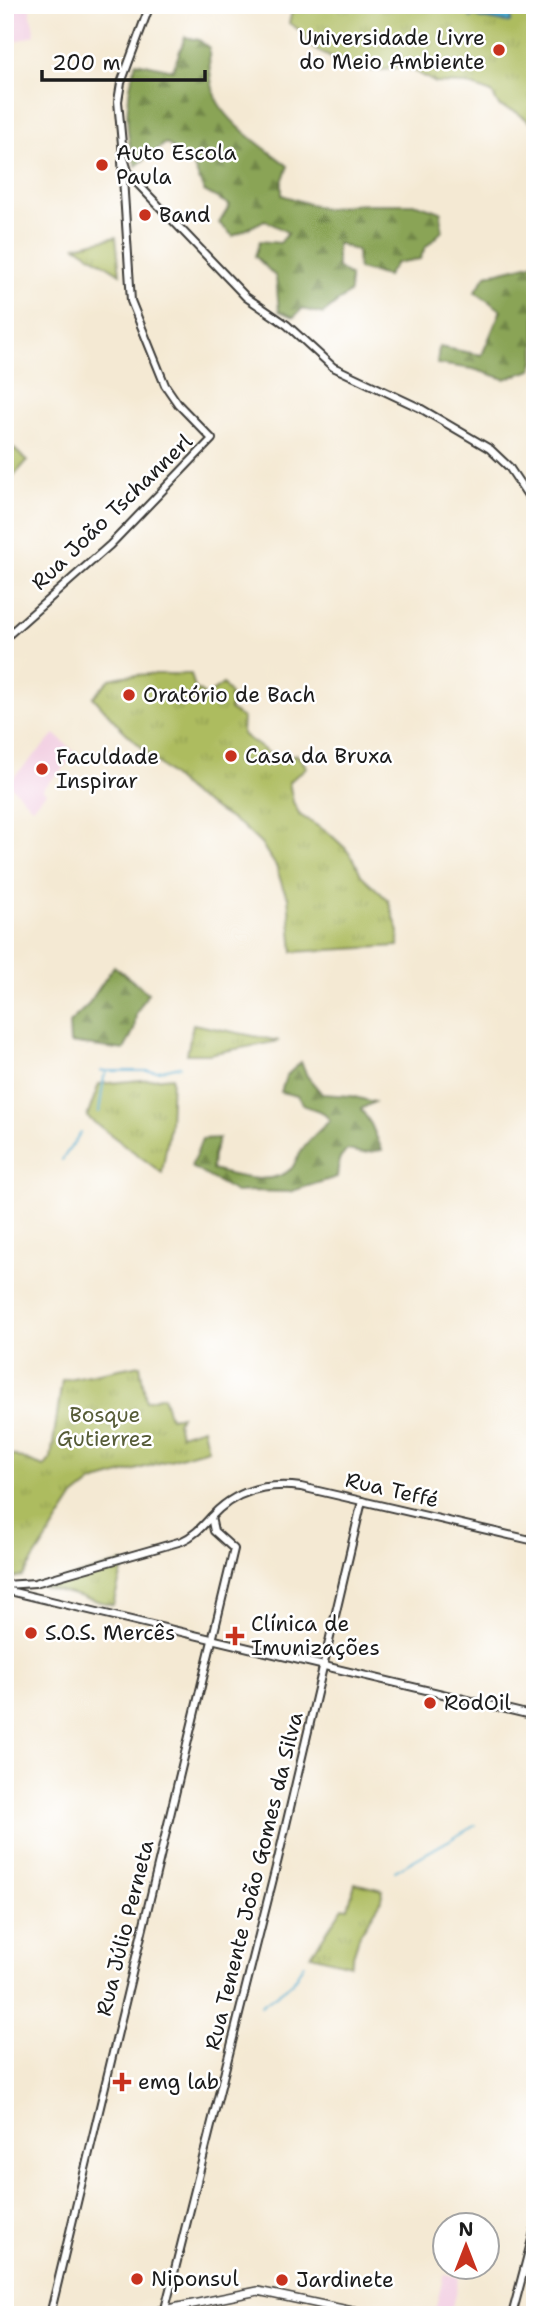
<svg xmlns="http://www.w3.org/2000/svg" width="540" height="2320" viewBox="0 0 540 2320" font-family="'Shantell Sans',sans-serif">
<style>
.built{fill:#f2cfe2}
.forest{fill:url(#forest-firs);stroke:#536039;stroke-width:2}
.park{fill:url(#park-tufts);stroke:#646c3e;stroke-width:2}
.water{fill:#4eaacd;stroke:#356374;stroke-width:2}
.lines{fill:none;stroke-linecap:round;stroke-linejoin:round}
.stream{stroke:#4eaacd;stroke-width:2}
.secondary-casing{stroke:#3c3b37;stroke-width:10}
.primary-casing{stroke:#3c3b37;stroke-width:10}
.secondary{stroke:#fff;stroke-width:6}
.primary{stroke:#fff;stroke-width:7}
.poi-dot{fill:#c8321e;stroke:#fff;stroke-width:2.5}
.labels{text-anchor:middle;stroke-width:5;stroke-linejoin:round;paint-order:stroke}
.poi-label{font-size:21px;fill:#1c1c1c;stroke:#fff;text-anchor:start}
.street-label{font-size:21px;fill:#1c1c1c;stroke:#fff}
.park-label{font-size:21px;fill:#565c37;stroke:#fff}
</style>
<defs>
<pattern id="forest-firs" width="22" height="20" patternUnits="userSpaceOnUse" patternTransform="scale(1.75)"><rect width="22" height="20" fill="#8aa456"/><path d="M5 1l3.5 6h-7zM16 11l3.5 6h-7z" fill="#708546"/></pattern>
<pattern id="park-tufts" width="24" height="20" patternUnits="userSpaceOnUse" patternTransform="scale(1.75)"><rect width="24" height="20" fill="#adbc5f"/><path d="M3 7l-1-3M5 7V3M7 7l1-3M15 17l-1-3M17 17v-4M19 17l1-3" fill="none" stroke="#94a152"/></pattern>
</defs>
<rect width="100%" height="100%" fill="#fff"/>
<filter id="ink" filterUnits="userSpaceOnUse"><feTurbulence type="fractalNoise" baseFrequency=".0143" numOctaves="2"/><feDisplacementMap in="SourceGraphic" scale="14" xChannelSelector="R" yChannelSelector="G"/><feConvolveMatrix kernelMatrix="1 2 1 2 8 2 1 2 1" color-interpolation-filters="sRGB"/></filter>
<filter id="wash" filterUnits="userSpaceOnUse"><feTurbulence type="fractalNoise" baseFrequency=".00686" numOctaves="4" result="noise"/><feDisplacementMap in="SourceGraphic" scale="28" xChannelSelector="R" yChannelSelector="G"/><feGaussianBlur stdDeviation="1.57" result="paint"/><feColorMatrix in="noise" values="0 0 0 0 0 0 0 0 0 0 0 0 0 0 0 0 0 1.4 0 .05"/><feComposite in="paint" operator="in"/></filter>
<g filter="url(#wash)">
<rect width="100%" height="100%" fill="#f4e9d3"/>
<g class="built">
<polygon points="5,5 29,5 35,35 5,45"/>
<polygon points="55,734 77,754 42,789 46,793 32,807 8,783"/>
<polygon points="444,2274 459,2277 450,2315 434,2315"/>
</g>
<g class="forest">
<path d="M185,37L199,40L209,48C209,66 210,93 221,107C238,131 265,148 288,166L282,182V195L324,209L356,204H417L441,212L442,231L425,248L420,259L396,263L387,276L358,269L357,251L337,243V267L350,276V292L323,314L302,309L294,317L279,311L276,277L255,256L260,241L280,243L288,233L265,220L233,236L219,223L230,205L204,191L193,165L166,143L136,166C123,133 126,95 136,62L173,70Z"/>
<polygon points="535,263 535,359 532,370 505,379 473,369 437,364 439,347 482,355 501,310 475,292 486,275"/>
<polygon points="114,966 148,993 136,1014 134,1030 124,1050 70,1043 69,1023 87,1006"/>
<path d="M301,1062L307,1076L322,1094L351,1096L374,1102L361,1109L371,1124L382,1150L363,1153L347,1150L339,1160L337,1177L289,1192L253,1191L236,1192L191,1167L202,1139L219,1138L213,1155L212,1170C234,1176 273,1187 292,1168C296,1162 299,1154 303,1148C310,1138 321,1129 330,1120L322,1112L305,1106L297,1096L281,1092L286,1076Z"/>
</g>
<g class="park">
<polygon points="300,5 535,5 535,125 516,112 499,106 492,93 467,84 436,83 406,67 374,71 335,60 309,46 304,33 289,23 292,11"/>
<polygon points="116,237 120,274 76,246"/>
<polygon points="5,440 27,461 5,486"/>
<polygon points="150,674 191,674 195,688 206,696 223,684 230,694 230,710 243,718 242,734 280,761 296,754 307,767 289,782 293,802 300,815 330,834 345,848 355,861 361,875 388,900 399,932 398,946 293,952 288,897 283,888 276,866 261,844 242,826 192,795 119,726 93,697 110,679 124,676"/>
<polygon points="193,1024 279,1041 209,1054 187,1054"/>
<polygon points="172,1077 170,1124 162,1173 87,1117 99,1084"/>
<polygon points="140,1365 146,1401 163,1396 170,1418 181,1416 177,1422 180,1435 203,1428 208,1449 93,1482 74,1497 23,1576 6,1579 5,1452 44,1467 51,1458 62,1380"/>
<polygon points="123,1562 124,1564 113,1605 44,1587 45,1585"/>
<polygon points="355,1883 383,1890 380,1903 360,1934 350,1965 311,1955 343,1907 348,1908"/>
</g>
<path class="water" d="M466,5H507L505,10L511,14V22C500,24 489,17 481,19L474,15L471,18L465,10Z"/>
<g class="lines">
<g class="stream">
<polyline points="101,1071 158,1071 180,1066"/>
<polyline points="99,1112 104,1077 107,1072"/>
<polyline points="62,1160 81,1132"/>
<polyline points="395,1871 476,1825"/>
<polyline points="261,2006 292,1983 304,1964"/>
</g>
</g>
</g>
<g filter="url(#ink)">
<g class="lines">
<defs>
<g id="secondary">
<polyline points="150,5 121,83 118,101 123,155 128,171 135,181 246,297 287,325 333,367 420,408 490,449 509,467 535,506"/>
<polyline points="5,638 110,545 212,439 178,404 165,385 131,301 122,162"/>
<path d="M5,1585L35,1583L182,1541C198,1534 206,1521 219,1509C242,1489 271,1483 301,1487L535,1541"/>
<polyline points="5,1590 535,1716"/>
<polyline points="165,2309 278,1859 362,1501"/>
<polyline points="50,2315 234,1549 214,1531 211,1517"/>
<polyline points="512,2315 535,2228"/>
</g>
<polyline id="primary" points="138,2315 258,2291 371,2315"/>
</defs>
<use href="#secondary" class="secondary-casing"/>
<use href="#primary" class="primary-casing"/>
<use href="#secondary" class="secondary"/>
<use href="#primary" class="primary"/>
</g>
</g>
<g class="poi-dot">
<circle cx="499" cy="50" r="7"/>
<circle cx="102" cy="165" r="7"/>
<circle cx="145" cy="215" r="7"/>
<circle cx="129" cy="695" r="7"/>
<circle cx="231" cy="756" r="7"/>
<circle cx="42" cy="769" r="7"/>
<circle cx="31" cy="1633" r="7"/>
<path d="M231.5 1625.5h7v7h7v7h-7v7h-7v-7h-7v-7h7z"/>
<circle cx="430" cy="1703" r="7"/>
<path d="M118.5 2071.5h7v7h7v7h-7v7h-7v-7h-7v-7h7z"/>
<circle cx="137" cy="2279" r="7"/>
<circle cx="282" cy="2280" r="7"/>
</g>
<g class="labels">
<g class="poi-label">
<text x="485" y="45" text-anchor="end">Universidade Livre<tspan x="485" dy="24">do Meio Ambiente</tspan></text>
<text x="116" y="160">Auto Escola<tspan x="116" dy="24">Paula</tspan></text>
<text x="159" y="222">Band</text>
<text x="143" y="702">Oratório de Bach</text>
<text x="245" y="763">Casa da Bruxa</text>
<text x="56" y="764">Faculdade<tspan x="56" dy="24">Inspirar</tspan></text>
<text x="251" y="1631">Clínica de<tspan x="251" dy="24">Imunizações</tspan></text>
<text x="45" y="1640">S.O.S. Mercês</text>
<text x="444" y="1710">RodOil</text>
<text x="138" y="2089">emg lab</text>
<text x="151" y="2286">Niponsul</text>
<text x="296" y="2287">Jardinete</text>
</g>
<g class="street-label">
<text transform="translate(112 512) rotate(-44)" y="7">Rua João Tschannerl</text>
<text transform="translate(392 1490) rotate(13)" y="7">Rua Teffé</text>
<text transform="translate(254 1881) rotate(-76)" y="7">Rua Tenente João Gomes da Silva</text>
<text transform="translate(125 1928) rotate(-76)" y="7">Rua Júlio Perneta</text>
</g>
<g class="park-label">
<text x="105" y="1422">Bosque<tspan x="105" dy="24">Gutierrez</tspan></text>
</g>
</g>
<rect width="540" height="2320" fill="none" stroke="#fff" stroke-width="28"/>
<g transform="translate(466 2246)"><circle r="33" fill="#ffffff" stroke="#a4a4a4" stroke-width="2"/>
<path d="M0-5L12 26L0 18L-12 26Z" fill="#c8321e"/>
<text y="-10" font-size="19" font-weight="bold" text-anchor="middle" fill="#1c1c1c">N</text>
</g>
<path d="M42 70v10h163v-10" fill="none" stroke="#1c1c1c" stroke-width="3.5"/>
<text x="52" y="70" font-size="21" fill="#1c1c1c" stroke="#ffffff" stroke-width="5" paint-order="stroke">200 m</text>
</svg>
